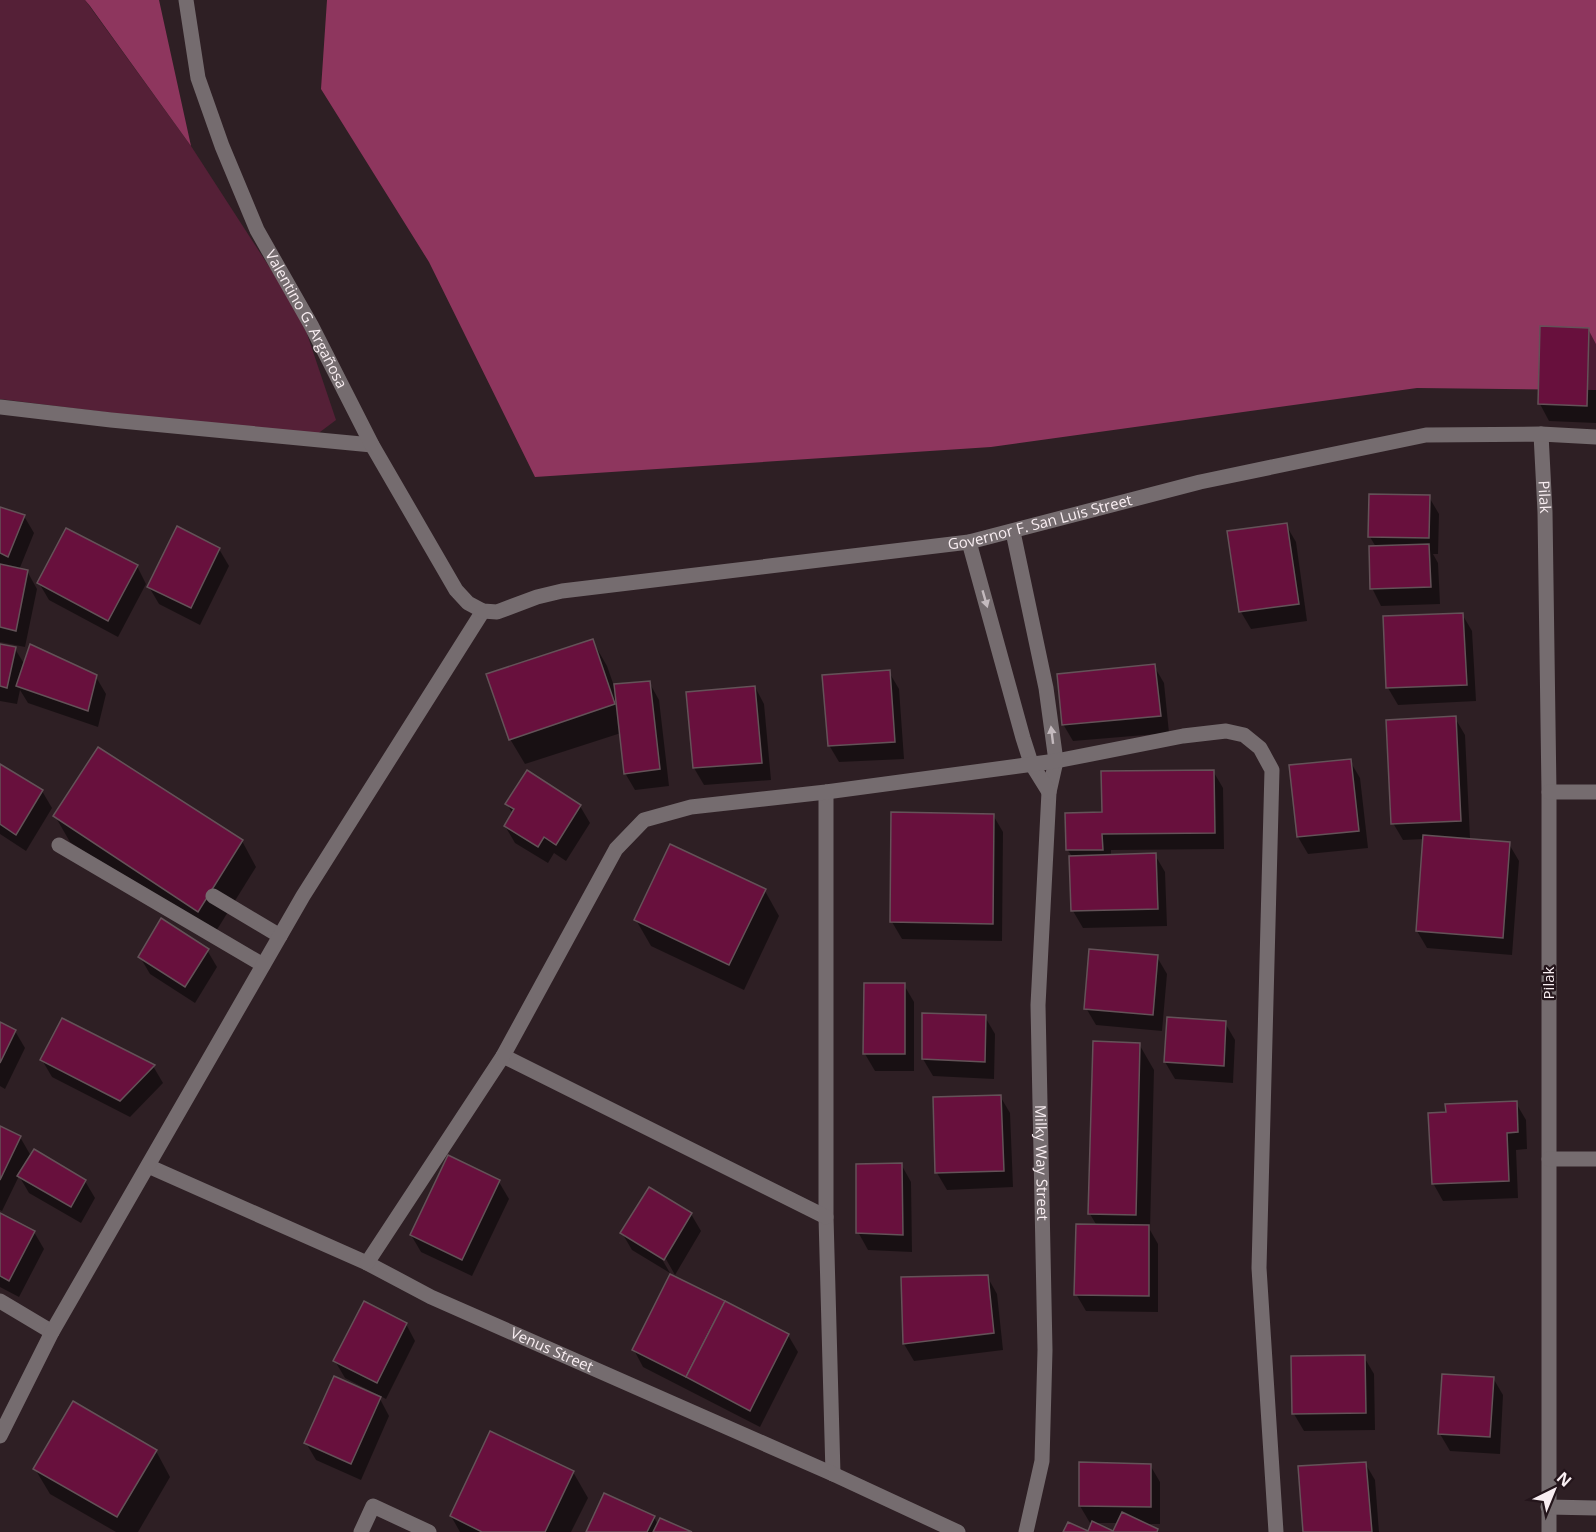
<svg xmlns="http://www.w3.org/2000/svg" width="1596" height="1532" viewBox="0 0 1596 1532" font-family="'Open Sans',sans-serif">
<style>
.green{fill:#552037}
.forest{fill:#8e365e}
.shadow{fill:#0007}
.building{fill:#68103d;stroke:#645258;stroke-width:1.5}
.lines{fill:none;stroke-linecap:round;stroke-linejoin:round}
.service{stroke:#756c6f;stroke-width:15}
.minor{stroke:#756c6f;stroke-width:15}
.tertiary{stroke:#756c6f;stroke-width:15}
.oneway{fill:#c4babe}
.labels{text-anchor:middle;stroke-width:4.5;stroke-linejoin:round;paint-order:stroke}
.street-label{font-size:15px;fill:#f9eef2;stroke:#24151b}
</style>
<rect width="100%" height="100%" fill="#2e1f24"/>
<polygon class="green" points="0,0 85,0 191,146 301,316 336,420 312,438 0,399"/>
<g class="forest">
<polygon points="85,0 159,0 191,146 90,6"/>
<polygon points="327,0 1596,0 1596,390 1417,388 991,447 535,477 429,262 321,89"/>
</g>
<g class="shadow">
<polygon points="1588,329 1596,344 1596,423 1549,421 1540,404"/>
<polygon points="1429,497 1439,514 1438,554 1433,554 1438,563 1440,604 1381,606 1372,588 1376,547 1370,537"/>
<polygon points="0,508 24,516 34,533 19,570 27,571 37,589 25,647 0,642"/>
<polygon points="1286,525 1296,542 1307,621 1251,629 1241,612"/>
<polygon points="219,549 229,566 200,625 159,604 149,587"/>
<polygon points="137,566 146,584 118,637 49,600 39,583"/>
<polygon points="1462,614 1472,631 1476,701 1398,705 1388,688 1384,618"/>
<polygon points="592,640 607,666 614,686 649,682 659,700 669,786 635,790 625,773 621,733 525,764 510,739"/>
<polygon points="0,645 15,649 25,665 96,677 106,694 98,727 28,703 20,690 17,704 0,701"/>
<polygon points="1154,666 1164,683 1169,733 1073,741 1063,724"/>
<polygon points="889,672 899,689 904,759 839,762 829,745"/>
<polygon points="755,687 764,704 771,780 704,785 694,768"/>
<polygon points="1455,718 1465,735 1470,838 1464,838 1464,840 1509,844 1519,861 1512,955 1427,948 1417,931 1424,839 1403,840 1393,823"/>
<polygon points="1350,761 1360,778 1368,848 1308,854 1298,837 1290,767"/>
<polygon points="0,765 42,791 52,808 26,851 0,834"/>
<polygon points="1213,771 1223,788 1224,849 1111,850 1111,856 1155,855 1165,872 1167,926 1083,928 1073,911 1071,855 1067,849 1104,813"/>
<polygon points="507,804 580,806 590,823 566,861 554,853 548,863 515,843 505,826 513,814"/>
<polygon points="993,815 1003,832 1002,941 902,939 892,922"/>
<polygon points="55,816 242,841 256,867 213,936 70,842"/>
<polygon points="765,891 779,916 744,990 651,946 636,920"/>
<polygon points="207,950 217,967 195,1003 150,974 140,957"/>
<polygon points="1157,957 1167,974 1162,1031 1096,1025 1086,1008"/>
<polygon points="904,985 914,1002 914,1071 875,1071 865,1054"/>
<polygon points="985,1017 995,1034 994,1079 933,1076 923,1059"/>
<polygon points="0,1023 15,1031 25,1048 5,1089 0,1086"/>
<polygon points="1225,1023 1235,1040 1233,1083 1175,1079 1165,1062"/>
<polygon points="1139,1044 1154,1070 1150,1230 1158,1244 1158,1312 1086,1311 1076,1294 1097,1226 1090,1214"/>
<polygon points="42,1060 153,1066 163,1083 130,1117 52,1077"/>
<polygon points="1000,1096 1010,1113 1013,1187 947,1190 937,1173"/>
<polygon points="1516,1103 1526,1120 1527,1149 1516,1150 1518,1198 1443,1201 1433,1183"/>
<polygon points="0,1127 20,1137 31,1156 85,1181 95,1198 81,1223 29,1193 19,1176 2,1211 0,1210"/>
<polygon points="449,1157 499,1182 509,1199 472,1276 421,1252 411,1235"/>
<polygon points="901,1164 911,1182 912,1252 868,1250 858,1232"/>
<polygon points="0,1214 34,1232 44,1249 19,1297 0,1287"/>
<polygon points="691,1214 701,1231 675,1275 662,1252 659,1254 670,1273 632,1250 622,1233"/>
<polygon points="987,1276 997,1294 1003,1350 914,1361 904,1344 903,1278"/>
<polygon points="406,1324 415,1341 386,1399 345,1378 335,1361"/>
<polygon points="788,1335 798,1352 760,1427 643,1367 634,1350"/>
<polygon points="1364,1357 1374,1374 1375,1430 1304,1431 1294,1414"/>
<polygon points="1493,1378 1503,1395 1500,1454 1450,1451 1440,1434"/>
<polygon points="380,1399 389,1416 361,1480 316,1460 306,1443"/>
<polygon points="156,1451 170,1477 138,1532 116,1532 50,1494 35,1469"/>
<polygon points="1365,1463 1375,1480 1379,1532 1305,1532"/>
<polygon points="1081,1464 1150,1465 1160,1482 1160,1524 1144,1524 1158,1532 1114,1532 1118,1523 1090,1523 1080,1506"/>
<polygon points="573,1472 588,1498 571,1532 460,1532 451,1516"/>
<polygon points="654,1517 658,1525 688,1532 588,1532"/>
</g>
<g class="building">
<polygon points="1540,326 1589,328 1587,406 1538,404"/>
<polygon points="1369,494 1430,495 1429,538 1368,537"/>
<polygon points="0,507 25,515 8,557 0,553"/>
<polygon points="1287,523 1299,604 1239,612 1227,531"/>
<polygon points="177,526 220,548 191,608 147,587"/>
<polygon points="66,528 138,565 108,621 37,583"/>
<polygon points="1429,544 1431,587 1370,589 1369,546"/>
<polygon points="0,564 28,570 16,631 0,627"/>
<polygon points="1463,613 1467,685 1386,688 1383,616"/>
<polygon points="593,639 615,704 509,740 486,674"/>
<polygon points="0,644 16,647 7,688 0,686"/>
<polygon points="30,644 97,675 88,711 16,686"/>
<polygon points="1155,664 1161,716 1062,725 1057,674"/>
<polygon points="890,670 895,742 828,746 822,675"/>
<polygon points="650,681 660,769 624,774 614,684"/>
<polygon points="755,686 762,763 693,768 686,692"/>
<polygon points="1456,716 1461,821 1391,824 1386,720"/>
<polygon points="98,747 243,840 198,912 53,816"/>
<polygon points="1351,759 1359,831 1297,837 1289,765"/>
<polygon points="0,764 43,790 16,835 0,824"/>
<polygon points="527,770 581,805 556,845 544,837 538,847 504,826 514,809 505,804"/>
<polygon points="1214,770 1215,833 1102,834 1103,850 1066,850 1065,813 1102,812 1101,771"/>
<polygon points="891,812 994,814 993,924 890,922"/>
<polygon points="1423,835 1510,842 1503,938 1416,931"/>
<polygon points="670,844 766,889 729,965 634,920"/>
<polygon points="1156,853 1158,909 1071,911 1069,856"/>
<polygon points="161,918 209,949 185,987 138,957"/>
<polygon points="1089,949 1158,955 1153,1015 1084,1009"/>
<polygon points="864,983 905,983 905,1054 863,1054"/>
<polygon points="922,1013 986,1015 985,1062 922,1059"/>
<polygon points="1167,1017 1226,1021 1224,1066 1164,1062"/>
<polygon points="62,1018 155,1065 120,1101 40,1060"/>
<polygon points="0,1022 16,1030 0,1063"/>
<polygon points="1093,1041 1140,1043 1136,1215 1088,1214"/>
<polygon points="1001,1095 1004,1171 935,1173 933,1097"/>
<polygon points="1517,1101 1518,1132 1507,1133 1509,1181 1432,1184 1428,1113 1446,1112 1445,1104"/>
<polygon points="0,1126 21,1136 0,1180"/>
<polygon points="34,1149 86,1180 71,1207 17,1176"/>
<polygon points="448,1155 500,1180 462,1260 410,1235"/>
<polygon points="902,1163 903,1235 856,1233 856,1164"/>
<polygon points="649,1187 692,1213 664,1260 620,1233"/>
<polygon points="0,1213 35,1231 9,1281 0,1276"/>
<polygon points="1076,1224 1149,1225 1149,1296 1074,1295"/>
<polygon points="670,1274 725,1301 686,1377 632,1350"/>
<polygon points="988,1275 994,1333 903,1344 901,1277"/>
<polygon points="364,1301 407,1323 377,1383 333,1361"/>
<polygon points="725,1301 789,1334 750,1411 686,1377"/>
<polygon points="1365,1355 1366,1413 1292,1414 1291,1356"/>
<polygon points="1442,1374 1494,1377 1490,1437 1438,1434"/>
<polygon points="334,1376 381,1397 351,1464 304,1443"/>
<polygon points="73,1401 157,1450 117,1517 33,1469"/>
<polygon points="490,1431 574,1471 545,1532 482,1532 450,1516"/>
<polygon points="1079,1462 1151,1464 1151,1507 1079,1506"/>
<polygon points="1366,1462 1372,1532 1303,1532 1298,1466"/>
<polygon points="604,1493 655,1516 647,1532 586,1532"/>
<polygon points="1122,1512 1158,1529 1157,1532 1063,1532 1068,1522 1088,1531 1092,1521 1113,1531"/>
<polygon points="660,1518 692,1532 653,1532"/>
</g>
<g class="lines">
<g class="service">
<polyline points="59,845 263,965"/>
<polyline points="213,896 280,936"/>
</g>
<g class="minor">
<polyline points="0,407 111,420 372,445"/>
<path id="s1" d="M1541,434L1545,512L1549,792V1532"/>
<path id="s2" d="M1013,532L1046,688L1056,761L1049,792L1038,1005L1045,1350L1042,1461L1026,1532"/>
<polyline points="969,542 1023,738 1031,763 1049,792"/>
<polyline points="826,792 826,1217 833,1474"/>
<polyline points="1549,792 1596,792"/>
<polyline points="503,1056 826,1217"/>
<polyline points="1549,1159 1596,1159"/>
<path id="s3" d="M148,1166L367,1263L431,1297L833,1474L958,1532"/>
<polyline points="367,1263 503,1056 616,849 644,820 691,807 826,792 1056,761 1183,736 1226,731 1244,735 1260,748 1272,770 1259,1268 1276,1532"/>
<polyline points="0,1301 52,1332"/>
<polyline points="0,1436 52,1332 303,896 483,611"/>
<polyline points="1548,1507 1596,1508"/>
<polyline points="361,1532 373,1506 429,1532"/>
</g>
<path class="tertiary" id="s4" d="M186,0L198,78L222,146L257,230L311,325L372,445L456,590L468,603L483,611L497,612L537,597L562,591L969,542L1200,482L1426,435L1541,434L1596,437"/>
</g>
<defs><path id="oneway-solid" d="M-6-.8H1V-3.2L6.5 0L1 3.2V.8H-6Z" transform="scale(1.5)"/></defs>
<g class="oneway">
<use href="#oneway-solid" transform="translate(985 599) rotate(74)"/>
<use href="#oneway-solid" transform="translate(1052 735) rotate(-97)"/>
</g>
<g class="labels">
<g class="street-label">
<text dy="5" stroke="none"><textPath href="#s4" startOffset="344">Valentino G. Argañosa</textPath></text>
<text dy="5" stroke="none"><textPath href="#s1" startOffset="63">Pilak</textPath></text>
<text dy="5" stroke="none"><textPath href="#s4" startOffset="1254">Governor F. San Luis Street</textPath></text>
<text transform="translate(1549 983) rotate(-90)" y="5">Pilak</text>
<text dy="5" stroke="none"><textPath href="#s2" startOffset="636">Milky Way Street</textPath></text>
<text dy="5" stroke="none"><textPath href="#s3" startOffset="444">Venus Street</textPath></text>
</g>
</g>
<g transform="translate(1554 1490) rotate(43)" stroke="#24151b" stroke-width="4.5" paint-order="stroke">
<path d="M0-4.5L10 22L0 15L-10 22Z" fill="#f9eef2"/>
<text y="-9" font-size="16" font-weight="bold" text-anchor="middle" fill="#f9eef2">N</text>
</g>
</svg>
